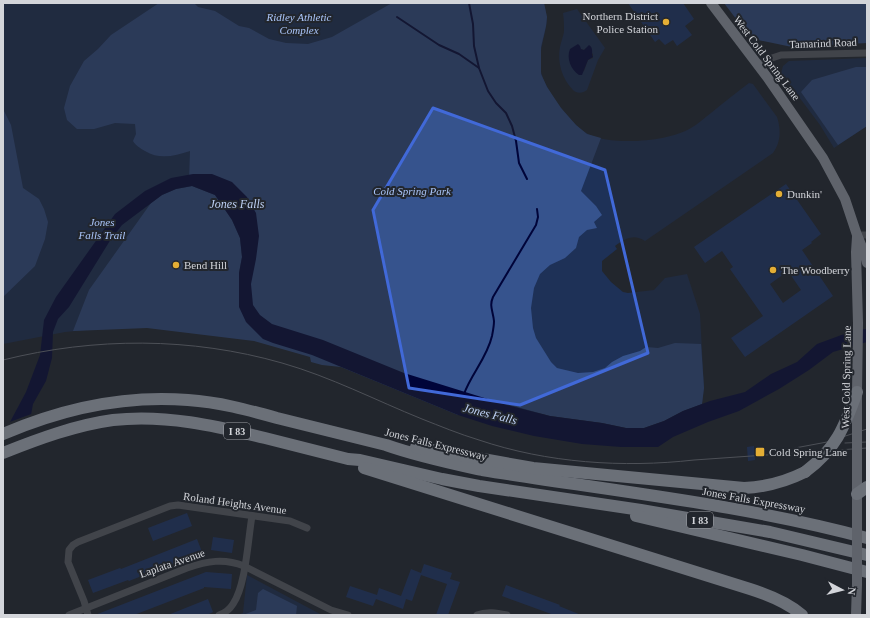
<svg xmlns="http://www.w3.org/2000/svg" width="870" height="618" viewBox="0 0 870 618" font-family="'Times New Roman',serif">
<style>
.green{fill:#1e3157;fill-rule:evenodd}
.forest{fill:#36538d}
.water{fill:#000439}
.pier{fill:#22262d}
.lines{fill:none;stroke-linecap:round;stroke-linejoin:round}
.stream{stroke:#000439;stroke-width:2}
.building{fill:#1e3870;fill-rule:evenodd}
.minor{stroke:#67696d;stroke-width:7}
.primary{stroke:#a9aeb6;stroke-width:10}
.motorway{stroke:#c3c9d3;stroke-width:12}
.tram{stroke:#808389;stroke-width:1}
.primary-bridge{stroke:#a9aeb6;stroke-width:10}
.motorway-bridge{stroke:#c3c9d3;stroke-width:12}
.marked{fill:none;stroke:#4169d8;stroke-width:3;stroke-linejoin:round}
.poi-dot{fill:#e4ae35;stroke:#22262d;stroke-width:1.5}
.labels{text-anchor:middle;stroke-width:4;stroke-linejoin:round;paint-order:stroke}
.shield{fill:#22262d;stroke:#9ea0a6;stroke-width:1}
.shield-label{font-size:10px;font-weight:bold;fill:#d3d5da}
.poi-label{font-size:11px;fill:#d3d5da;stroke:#22262d;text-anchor:start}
.park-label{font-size:11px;font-style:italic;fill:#abc6fa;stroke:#22262d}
.street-label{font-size:11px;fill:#d3d5da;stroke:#22262d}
.water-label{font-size:12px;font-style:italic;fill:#bdd0f3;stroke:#22262d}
</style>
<rect width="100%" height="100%" fill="#22262d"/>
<g class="green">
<path d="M3,3H544C546,11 548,19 546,27C543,43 537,59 542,75C546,90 573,127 588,134C612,146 668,142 691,128C698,124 704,118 711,113C723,103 736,93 749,83L753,84L777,117C781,129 781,142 773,153L645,241C634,233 624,239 615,246L617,249L602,261V271L611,282L623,292L628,293L654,290L665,278L687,274L700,314L704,388L702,404L683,411L458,415L312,355L273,343L219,332L163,327L107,328L65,332L3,344Z"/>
<path d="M577,9L605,48L598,60L587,90C583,93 577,94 573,90C562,79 557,62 560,47C561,42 563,37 564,32C564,25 564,19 563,13ZM586,48L593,54V58L588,60L584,71L578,74L581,49L584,50Z"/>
<polygon points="867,58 867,126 834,148 820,125 781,73 783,66 789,61"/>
<polygon points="247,575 320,614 237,615 243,613"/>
</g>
<g class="forest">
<path d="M159,3H194L198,7L215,11L239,26L249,28L269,39L286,43L308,44L332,37L392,3H544L547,17L546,26L541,47V74L547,87L561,108L576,125L587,134L601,138L581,191L596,206L602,215L594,222L597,228L587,230L579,237L576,248L565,258L550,265L540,274L534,288L531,308L533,328L536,338L551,362L557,368L578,373L593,372L605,368L612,362L623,356L640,351L646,347L658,348L675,343L701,344L704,388L702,404L683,411L664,421L644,428H626L602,423L550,416L491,400L458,415L341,367L322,365L311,362L310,357L254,341L147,328L73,331L89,290L151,203L162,195L176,189L192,186L215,195L232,220L240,238L242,257L239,273L250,319L249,252L238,204L189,182L190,151C174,156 160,160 145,151C140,148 136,146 133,141L136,134L135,124L115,123L94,129H77L67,120L64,108L70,86L84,61L98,49L111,35Z"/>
<polygon points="724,3 867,3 867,43 792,47 758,40 749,36"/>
<polygon points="856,67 867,67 867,126 838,145 801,92 812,80"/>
<polygon points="3,109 11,125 23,188 39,199 44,209 48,222 45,239 35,266 3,297"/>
<polygon points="263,589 297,606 296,615 243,615 256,610 258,593"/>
</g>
<g class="water">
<path d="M578,44L580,46L581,49L584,50L589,45C594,48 591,53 593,57L588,60L582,75H579C571,70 566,58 570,49Z"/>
<polygon points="193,174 212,174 232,182 247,197 256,213 259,236 256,259 251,284 253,305 260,315 272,324 323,340 404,373 507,405 550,416 602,423 626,428 644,428 664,421 683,411 710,401 745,392 771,374 797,362 817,344 855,330 867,329 867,342 833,352 809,370 779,389 739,411 708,422 673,437 658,447 621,447 582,444 534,436 492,426 458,415 312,355 273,343 263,339 246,322 239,307 239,273 242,257 240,238 232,220 215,195 192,186 176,189 162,195 122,225 111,239 69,307 58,319 53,332 52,358 46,381 33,404 31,415 5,429 10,422 26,392 40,355 44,320 56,297 115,214 145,191 171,178"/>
</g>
<polygon class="pier" points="34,413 27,430 20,438 3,449 3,428 7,423"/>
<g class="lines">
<g class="stream">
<polyline points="469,3 473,24 474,46 479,68 488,91 496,103 506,113 512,126 516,141 519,163 527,179"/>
<polyline points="397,17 439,45 459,54 479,68"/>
<path d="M464,394C471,374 487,358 492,336C493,331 494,325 494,321C493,311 489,306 493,297L536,225L538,217L537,209"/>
</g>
</g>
<g class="building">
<polygon points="628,3 683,3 694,19 685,26 692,35 677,46 673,40 665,45 659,39 655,42"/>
<path d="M786,184L821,234L811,242L812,243L802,250L833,296L745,357L731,338L763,316L730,269L733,267L722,251L705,263L694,247ZM788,271L801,290L783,303L770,284Z"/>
<polygon points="754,446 755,460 748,461 747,447"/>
<polygon points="187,513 192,526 153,541 148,528"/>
<polygon points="213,537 234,540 232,553 211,550"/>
<polygon points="197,539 202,552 129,581 128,580 93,593 88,580 120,568 121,569"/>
<polygon points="424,564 452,573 450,579 460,582 448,615 436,615 447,584 421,575 412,601 406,599 403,609 376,599 373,606 346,597 350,586 377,595 379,588 401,596 411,569 421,573"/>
<polygon points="206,572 232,574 231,589 204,587 204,588 134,615 95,615"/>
<polygon points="506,585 560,605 559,606 581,615 554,615 502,596"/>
<polygon points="208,599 213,612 207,615 168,615"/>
</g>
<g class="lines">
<g class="minor">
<polyline points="758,65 772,58 781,55 867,53"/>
<polyline points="857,235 867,235"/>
<path d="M69,615L187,568C207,561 224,558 244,566L331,610L348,615"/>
<polyline points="88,615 84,601 68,562 69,550 73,545 78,542 170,506 178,505 290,521 307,528"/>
<path d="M219,615C225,613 230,609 233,604C246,585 248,539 252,516"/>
<path d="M477,615C487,611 497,613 507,615"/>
</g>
<g class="primary">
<polyline points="711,3 767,77 823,158 845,199 857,235 864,252 867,263"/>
<polyline points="857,237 856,252 858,323 857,392"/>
<polyline points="857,458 857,511"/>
<polyline points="856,615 857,584"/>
</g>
<g class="motorway">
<path d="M3,434C61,409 125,395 188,400C219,402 248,410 277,418C313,427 350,436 386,445C417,456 450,463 482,470C611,491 741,504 867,538"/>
<path d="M416,447L533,468L744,488C766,487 785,482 805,472"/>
<path d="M3,453C38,439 76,425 113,420C165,414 216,426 265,438C293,445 320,452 348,459L360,460L442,479L479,486L641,510L770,532L867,555"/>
<path d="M364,468L750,589C769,595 787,602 802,615"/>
<polyline points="857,494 867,487"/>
<polyline points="636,516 802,555 867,572"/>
</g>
<g class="tram">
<path d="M3,360C95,337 191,337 282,363C331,377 375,400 422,419C440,426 459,434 479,440C547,463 623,468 694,460L867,448"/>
<polyline points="845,443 867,442"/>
<polyline points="795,448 827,442 867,429"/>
</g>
<g class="primary-bridge">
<polyline points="857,458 857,396"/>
<polyline points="857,584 857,511"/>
</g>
<path class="motorway-bridge" d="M805,472C836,449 844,428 857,392"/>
</g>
<path d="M0 0H870V618H0ZM433,108L605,170L648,353L520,405L409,388L373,210Z" fill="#22262d" fill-opacity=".55" fill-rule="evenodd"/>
<path class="marked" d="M433,108L605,170L648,353L520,405L409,388L373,210Z"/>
<g class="poi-dot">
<circle cx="666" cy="22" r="4"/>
<circle cx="779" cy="194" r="4"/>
<circle cx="176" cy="265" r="4"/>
<circle cx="773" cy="270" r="4"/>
<rect x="755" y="447" width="10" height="10" rx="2"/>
</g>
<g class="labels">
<g class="shield">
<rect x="224" y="423" width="26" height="16" rx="3"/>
<rect x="687" y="512" width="26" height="16" rx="3"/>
</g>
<g class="shield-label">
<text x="237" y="435">I 83</text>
<text x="700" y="524">I 83</text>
</g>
<g class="poi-label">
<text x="658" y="20" text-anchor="end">Northern District<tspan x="658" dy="13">Police Station</tspan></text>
<text x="787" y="198">Dunkin'</text>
<text x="184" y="269">Bend Hill</text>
<text x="781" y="274">The Woodberry</text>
<text x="769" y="456">Cold Spring Lane</text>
</g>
<g class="park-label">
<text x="299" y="21">Ridley Athletic<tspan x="299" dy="13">Complex</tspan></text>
<text x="412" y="195">Cold Spring Park</text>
<text x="102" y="226">Jones<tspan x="102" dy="13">Falls Trail</tspan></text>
</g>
<g class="street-label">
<text transform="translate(823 43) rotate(-2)" y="4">Tamarind Road</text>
<text transform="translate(767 58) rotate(53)" y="4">West Cold Spring Lane</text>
<text transform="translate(846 377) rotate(-89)" y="4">West Cold Spring Lane</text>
<text transform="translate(436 444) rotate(14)" y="4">Jones Falls Expressway</text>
<text transform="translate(754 500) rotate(10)" y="4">Jones Falls Expressway</text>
<text transform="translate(235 503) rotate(8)" y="4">Roland Heights Avenue</text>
<text transform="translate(172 563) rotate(-19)" y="4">Laplata Avenue</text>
</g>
<g class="water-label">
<text x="237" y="208">Jones Falls</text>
<text transform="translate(490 414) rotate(14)" y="4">Jones Falls</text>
</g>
</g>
<rect width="870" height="618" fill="none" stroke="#d3d5da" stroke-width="8"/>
<g transform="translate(842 590) rotate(97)" stroke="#22262d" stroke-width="3" paint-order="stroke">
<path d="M0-3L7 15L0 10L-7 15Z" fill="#d3d5da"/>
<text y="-6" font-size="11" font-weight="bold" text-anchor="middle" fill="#d3d5da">N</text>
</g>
</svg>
